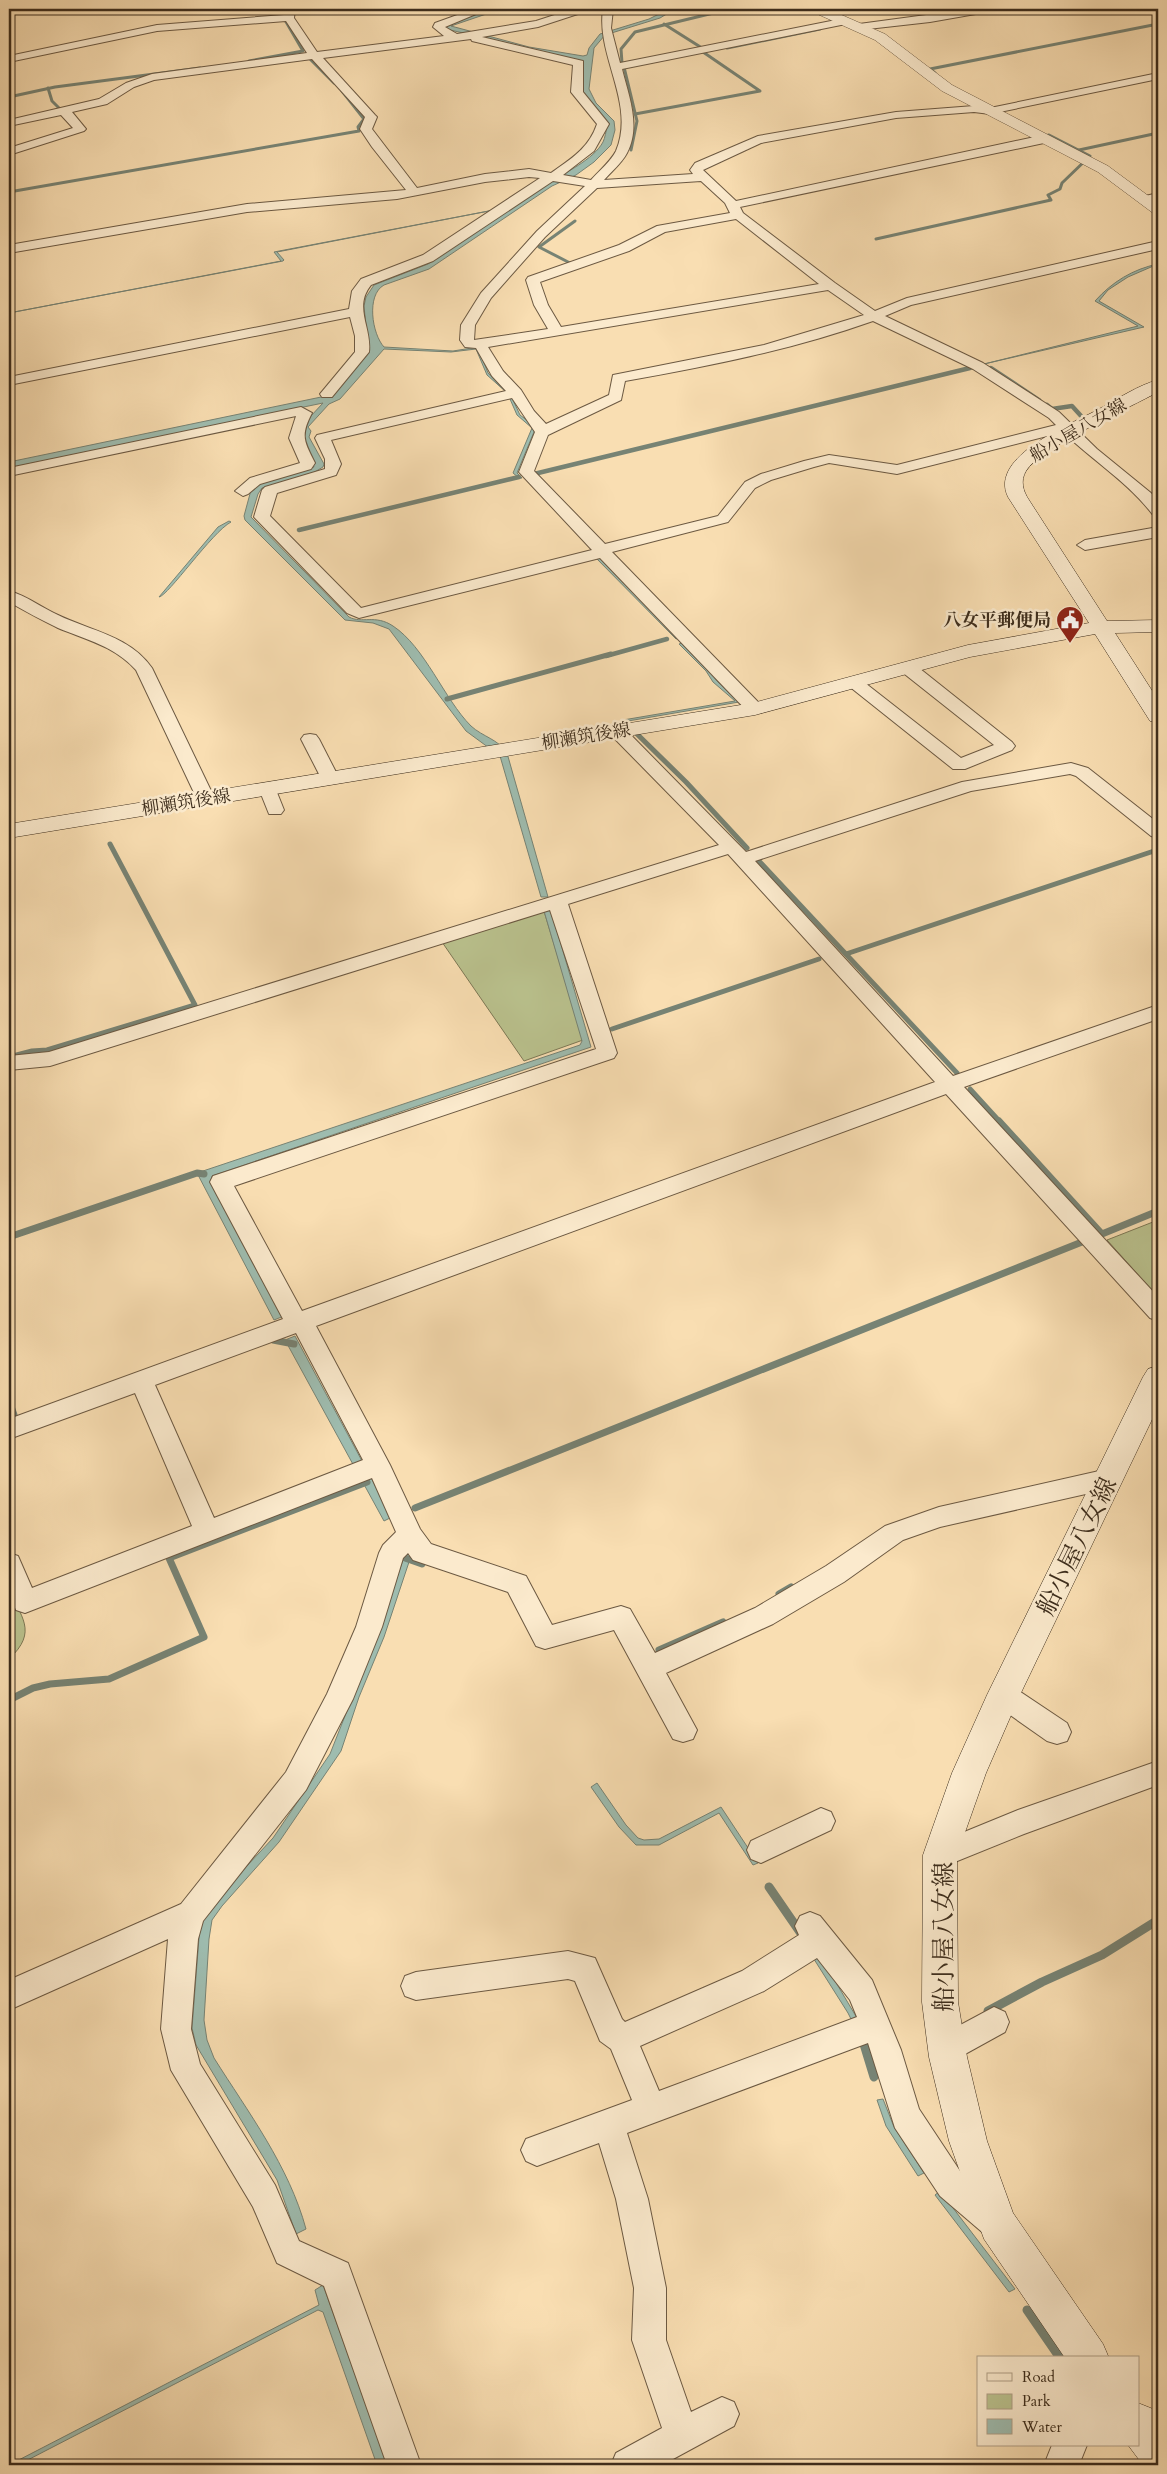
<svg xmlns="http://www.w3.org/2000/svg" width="1167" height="2474" viewBox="0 0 1167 2474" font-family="Cardo,'Noto Serif JP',serif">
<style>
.green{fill:#bac28e;stroke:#7c7855}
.water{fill:#9ebcaf;stroke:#778374}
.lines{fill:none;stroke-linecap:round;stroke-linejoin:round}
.stream-far4{stroke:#778374;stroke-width:3}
.stream-far3{stroke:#778374;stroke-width:4.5}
.stream-far2{stroke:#778374;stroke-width:5}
.stream-far1{stroke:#778374;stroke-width:7}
.stream{stroke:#778374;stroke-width:9}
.minor-casing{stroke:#6c5942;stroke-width:2}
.tertiary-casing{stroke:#6c5942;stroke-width:1}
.secondary-casing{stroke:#3d2d1c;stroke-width:1}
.minor{fill:#fbeacd;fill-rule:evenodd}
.tertiary{fill:#fbeacd;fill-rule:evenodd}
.secondary{fill:#fbeacd;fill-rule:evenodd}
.labels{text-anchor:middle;stroke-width:5;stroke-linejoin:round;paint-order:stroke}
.far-street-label{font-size:18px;fill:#3d2d1c;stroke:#fbeacd}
.far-poi-label{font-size:18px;font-weight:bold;fill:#3d2d1c;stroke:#fbeacd;text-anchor:end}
.near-street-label{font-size:25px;fill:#3d2d1c;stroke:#fbeacd}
</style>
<rect width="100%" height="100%" fill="#f9deb2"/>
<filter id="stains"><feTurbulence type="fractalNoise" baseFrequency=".004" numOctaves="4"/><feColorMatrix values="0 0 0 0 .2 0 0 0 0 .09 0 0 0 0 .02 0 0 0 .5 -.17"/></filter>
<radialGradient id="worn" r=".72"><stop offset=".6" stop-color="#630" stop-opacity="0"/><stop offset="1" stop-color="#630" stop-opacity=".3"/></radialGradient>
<g class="green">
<polygon points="544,911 583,1040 524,1061 442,942"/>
<polygon points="1158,1220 1158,1297 1107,1240"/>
<path d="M9,1588C20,1617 39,1631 9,1659Z"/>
</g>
<g class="water">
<path d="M489,9H501L451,26L529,47L583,56L587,55L589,48L600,34L649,19L669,9H675L660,18L605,35L594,48L589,89L596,103L614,121L615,130L611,145L594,162L576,175L552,186L429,269L384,285C366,295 372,334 384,347L453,351L478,347L488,373L506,392L487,375L476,349L451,352L384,349L340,399L329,404L308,427L311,431L309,437L324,464L323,467L313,473L262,488L258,494L251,517L349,617C362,624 375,614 393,626C425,647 444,699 471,726C483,737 498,739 507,753L548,897H541L500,756L466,731L389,629L373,623L345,620L245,520L244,516L251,490L265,480L314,467L301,434L310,417L323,403L9,468V462L326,396L368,347L364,306L366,297L374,285L428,264L548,182C564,174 594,159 603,142C605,138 606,131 607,127L587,101L581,89V61L442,28L447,22Z"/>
<polygon points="494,210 277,252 284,260 283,261 9,313 281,261 274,252"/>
<path d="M1158,264L1128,277L1108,290L1099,301L1144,327L984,364L1138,326L1095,301C1112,282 1133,269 1158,264Z"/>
<polygon points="512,398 520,415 536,427 517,473 522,478 519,478 513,473 532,428 517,415 510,399"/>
<path d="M229,521L231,522C212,532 168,596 159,597L218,527Z"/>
<polygon points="598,556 679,638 676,639 595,557"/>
<polygon points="682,643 709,670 717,681 739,702 628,721 625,724 623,720 735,701 713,682 706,671 679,644"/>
<polygon points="551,910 591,1047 212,1176 211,1181 284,1316 274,1320 197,1173 580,1045 582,1041 544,911"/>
<polygon points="295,1336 392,1517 384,1521 285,1340"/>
<path d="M410,1552L413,1558L409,1562L384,1637L359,1697L341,1751L279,1842L222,1906L212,1920L209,1939L204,2020L207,2040L214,2058C248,2112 289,2166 306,2229L296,2234L277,2180L196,2045L192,2028L200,1925L218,1897L273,1838L330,1754L380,1627L403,1560L401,1556Z"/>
<polygon points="597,1783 626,1825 638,1838 644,1840 659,1839 721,1807 758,1863 753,1865 719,1813 659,1845 636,1845 619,1827 591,1787"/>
<polygon points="819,1954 857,2018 854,2025 848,2013 812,1956"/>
<polygon points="883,2099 894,2127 924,2173 918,2176 886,2126 877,2100"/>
<polygon points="940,2191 1015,2289 1009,2292 935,2195"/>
<polygon points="323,2285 388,2465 377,2465 323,2312 318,2310 18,2465 9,2465 319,2305 315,2290"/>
</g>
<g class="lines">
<g class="stream-far4">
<polyline points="982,12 998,9"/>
<polyline points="664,24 702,48"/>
<polyline points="727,48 820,29"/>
<polyline points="308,57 334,83"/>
<polyline points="249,61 303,51 285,20 279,20"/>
<polyline points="622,63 621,49 635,32 730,9"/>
<polyline points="631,66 624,67 637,121 631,150"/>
<polyline points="935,73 930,69 1158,24"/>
<polyline points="48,88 52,101 60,109"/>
<polyline points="9,97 55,87 200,68"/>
<polyline points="635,114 760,91 703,52"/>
<polyline points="1079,150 1158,133"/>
<polyline points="9,192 359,131 358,127 364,119 342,91"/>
<polyline points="876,239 1051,200 1048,195 1060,189 1062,183 1090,156 1049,135 1042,137"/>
<polyline points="570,263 539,247 575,221"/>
</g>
<g class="stream-far3">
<polyline points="991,368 1039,400"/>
<polyline points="1047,405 1052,409 1072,406 1082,417"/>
<polyline points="534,474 970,368"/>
<polyline points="299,530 519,477"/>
<polyline points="606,656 667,639"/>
</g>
<g class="stream-far2">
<polyline points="447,699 611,654"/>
<polyline points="635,732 686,782 747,848"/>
<polyline points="758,860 957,1073"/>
<polyline points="846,954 1157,850"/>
<polyline points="612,1029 819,959"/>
<polyline points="9,1057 32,1051 47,1050 195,1005 110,844"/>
<polyline points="970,1089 1001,1123"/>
</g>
<g class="stream-far1">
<polyline points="999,1121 1102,1234 1158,1211"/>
<polyline points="9,1237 197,1173 204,1174"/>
<polyline points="273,1340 294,1344"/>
<polyline points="9,1401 14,1415"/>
<polyline points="415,1508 1082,1242"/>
<polyline points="405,1558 422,1564"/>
<polyline points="779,1594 791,1587"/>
<polyline points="659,1650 723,1622"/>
<polyline points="9,1700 33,1688 50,1684 109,1679 204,1637 169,1558 367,1482"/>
</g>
<g class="stream">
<polyline points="769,1887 800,1932"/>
<polyline points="988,2011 1042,1982 1102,1955 1158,1920"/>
<polyline points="863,2041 874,2077"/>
<polyline points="1027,2310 1060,2358"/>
</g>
<defs>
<g id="minor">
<path d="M285,9H295L294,18L317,52L444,36L433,27L435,23L474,9H488L445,27L457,34L536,21L573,9H588L587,11L538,27L482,37L583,61V92L609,124L594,151L563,175L591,180C599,171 611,161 616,151C636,103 596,57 603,9H613L611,28L620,63L846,18L851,21L846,24L622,69C629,97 641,126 627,153C622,163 611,172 604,180L693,174L690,170L695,163L758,136L896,112L974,106L990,108L1158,73V79L990,114L974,112L896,118L761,143L703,170L736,201L1044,135L1048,137V141L1044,143L740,207L743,213L835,283L875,311L907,298L1158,241V249L911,305L885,316L983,363L1059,412L1097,449L1151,493L1158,502V517L1153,515C1129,483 1092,460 1063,432L897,474L829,463L814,467L771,480L755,488L728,522L612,552L761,705L764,709L761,713H749L600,558L359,618L347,613L254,517L262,490L265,487L325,469V459L315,438L317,435L506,391L492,376L476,348L465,347L460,340L461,325L481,293L537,231L585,186L553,181L433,261L371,285C353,307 372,328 369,352L332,397H322L320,394L355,352V336L350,317L9,385V377L349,309L352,291L361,279L423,255L540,178L529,177L485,182L397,199L247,212L9,253V245L247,204L406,190L372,147L360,129L365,117L312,59L154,80L134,87L107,104L72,112L86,129L84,131L9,155V148L73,128L61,115L9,126V120L99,99L126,83L152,74L307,53L286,21L157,31L9,62V56L157,25L284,15ZM471,39L472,41L573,65L571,92L597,124C589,148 571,159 551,173L529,169L485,174L417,188L372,129L377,117L375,115L323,58ZM701,181L725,203L730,213L657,226L619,245L528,277L526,280L534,305L548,329L474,340L475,325L491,298L545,237L597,188ZM736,219L819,284L561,327L548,305L540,282L629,251L665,232ZM828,290L864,315L764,345L613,375L609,395L546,424L534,411L521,390L503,371L488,347ZM873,321L973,369L1049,418L1056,425L897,465L829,455L804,461L761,474L745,482L718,516L605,544L534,471L548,435L621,400L625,381C709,366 792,350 873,321ZM512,398L535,432L519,472L592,550L361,608L270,516L277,493L336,475L341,464L331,440Z"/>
<polygon points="971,9 992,9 987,12 930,22 859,30 854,27 859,24"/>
<polygon points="1158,193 1158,201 1145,204 1139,200 1141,197"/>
<path d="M301,407L312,413C300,436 304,441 315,463L311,469L260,484L248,494L243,496L235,491L250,478L300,463L289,438L296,416L9,476V468Z"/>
<polygon points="1158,527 1158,537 1085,550 1077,545 1085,540"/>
<path d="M9,591C26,595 42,608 58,615C91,631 130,636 152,668L215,799L212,803H200L197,799L136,670C114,646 87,640 58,628C41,620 25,611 9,602Z"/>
<polygon points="908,663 914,664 1012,742 1015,746 1012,750 965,769 953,769 845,683 848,679 860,679 961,758 994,745 902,672 900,668 902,664"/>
<path d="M616,725L622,726L746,852L962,782L1071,763L1088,768L1158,823V838L1151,836L1076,776L1070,774L971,791L755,861L953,1076L1158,1005V1019L964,1087L1158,1297V1321L1150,1318L946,1094L316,1326L390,1465L420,1529L431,1544L526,1576L552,1625L621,1606L630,1609L655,1653L755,1608L826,1566L885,1526L939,1507L1108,1469L1117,1472L1120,1479L1117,1486L1108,1489L940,1527L903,1540L844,1582L773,1624L666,1673L697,1730L693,1739L683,1742L673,1739L614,1630L545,1649L536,1646L508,1592L413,1560L408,1553L403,1558L382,1627L353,1699L306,1790L203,1921L198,1939L191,2029L200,2064L275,2185L299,2241L348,2263L421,2465H387L324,2286L277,2263L253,2207L171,2070L161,2029L168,1939L9,2010V1980L181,1904L286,1772L327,1694L356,1627L379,1553L383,1545L396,1532L372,1478L25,1613L16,1610L9,1594V1553L18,1556L32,1588L192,1526L135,1393L9,1439V1419L283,1319L210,1182L213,1176L596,1049L550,910L50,1066L9,1070V1056L49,1052L719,845L610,734L607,730L610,726ZM728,854L935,1082L302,1311L234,1186L614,1058L617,1053L568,904ZM296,1333L363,1460L214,1518L155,1385Z"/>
<polygon points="310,734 316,735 319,739 339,778 336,782 324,782 321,778 301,739 304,735"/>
<polygon points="268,784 274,785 284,810 281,814 269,814 259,789 262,785"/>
<polygon points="1003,1683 1013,1687 1067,1723 1071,1732 1067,1741 1057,1744 1047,1741 993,1703 990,1695 993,1687"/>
<polygon points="1158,1761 1158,1785 1024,1834 940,1868 930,1864 926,1855 930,1846 1018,1810"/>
<polygon points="821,1808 831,1812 835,1821 831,1830 761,1863 751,1859 747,1850 751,1841"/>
<path d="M810,1912L820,1916L872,1980L901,2050L919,2109L962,2174L1004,2210L1009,2221L1004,2232L993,2237L982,2232L940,2196L895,2128L868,2043L627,2133L648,2199L666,2288V2340L691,2412L722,2397L734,2402L739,2414L734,2426L662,2465H611L616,2453L662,2428L632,2340L634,2288L616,2199L599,2143L537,2166L526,2161L521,2150L526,2139L632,2100L611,2049L600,2041L575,1981L568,1979L416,2000L405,1996L401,1986L405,1976L416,1972L568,1951L595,1958L622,2019L625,2022L742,1971L799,1935L795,1926L800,1916ZM817,1958L850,2000L857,2017L659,2091L640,2046L764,1991Z"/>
<polygon points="994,2007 1005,2012 1009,2022 1005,2032 947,2064 936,2060 932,2049 936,2038"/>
<polygon points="1052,2445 1087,2445 1079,2465 1044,2465"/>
</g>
<polygon id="tertiary" points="812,9 828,9 885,34 952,85 1108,166 1158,203 1158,214 1153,213 1098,172 942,91 875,40 813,12"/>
<g id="secondary">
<path d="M1158,380V392C1131,407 1040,448 1026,471C1020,481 1023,491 1029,500L1107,621L1158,620V632L1115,633L1158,700V722L1150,721L1095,634L970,657L755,715L9,838V824L753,703L968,645L1089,623L1008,497C988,456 1072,424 1099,409C1118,399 1138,385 1158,380Z"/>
<polygon points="1158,1366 1158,1407 1019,1697 986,1773 957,1855 958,2002 967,2057 987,2141 1013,2213 1103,2344 1109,2358 1065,2358 984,2239 949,2141 929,2057 922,2002 923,1855 952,1773 987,1695 1143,1377 1148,1369"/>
<polygon points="1138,2403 1153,2409 1158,2416 1158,2465 1143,2465 1128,2445 1138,2445"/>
</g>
</defs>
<use href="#minor" class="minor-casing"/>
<use href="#tertiary" class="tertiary-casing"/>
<use href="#secondary" class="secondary-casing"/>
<use href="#minor" class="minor"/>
<use href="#tertiary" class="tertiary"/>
<use href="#secondary" class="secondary"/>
</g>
<defs>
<symbol id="civic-pin" viewBox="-11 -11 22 30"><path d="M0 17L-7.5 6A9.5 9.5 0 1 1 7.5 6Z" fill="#8f2418" stroke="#fbeacd"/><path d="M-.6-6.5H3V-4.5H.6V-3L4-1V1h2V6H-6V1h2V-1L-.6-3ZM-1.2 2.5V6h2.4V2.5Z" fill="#fff"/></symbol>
</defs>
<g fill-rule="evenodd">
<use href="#civic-pin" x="1054" y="604" width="32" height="43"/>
</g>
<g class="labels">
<g class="far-street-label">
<text transform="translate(1078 430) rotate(-30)" y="6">船小屋八女線</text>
<text transform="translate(586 736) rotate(-9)" y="6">柳瀬筑後線</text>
<text transform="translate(186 802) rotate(-9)" y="6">柳瀬筑後線</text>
</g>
<g class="far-poi-label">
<text x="1051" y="626">八女平郵便局</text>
</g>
<g class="near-street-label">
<text transform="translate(1076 1546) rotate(-64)" y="9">船小屋八女線</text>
<text transform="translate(943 1937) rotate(-90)" y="9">船小屋八女線</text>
</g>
</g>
<rect width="1167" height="2474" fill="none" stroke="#f9deb2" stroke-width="30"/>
<rect x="10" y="10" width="1147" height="2454" fill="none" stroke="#3d2d1c" stroke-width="2.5"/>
<rect x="15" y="15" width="1137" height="2444" fill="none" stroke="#3d2d1c"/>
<rect x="977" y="2356" width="162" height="90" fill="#fbeacd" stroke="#af9e86"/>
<rect x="987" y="2373" width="25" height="8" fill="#fbeacd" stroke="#af9e86"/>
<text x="1022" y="2382" font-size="15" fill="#3d2d1c">Road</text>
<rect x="987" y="2394" width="25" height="15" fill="#bac28e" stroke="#af9e86"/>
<text x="1022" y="2406" font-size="15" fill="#3d2d1c">Park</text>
<rect x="987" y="2419" width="25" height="15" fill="#9ebcaf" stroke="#af9e86"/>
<text x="1022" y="2432" font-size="15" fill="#3d2d1c">Water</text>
<rect width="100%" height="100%" filter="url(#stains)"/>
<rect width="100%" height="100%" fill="url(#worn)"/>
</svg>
